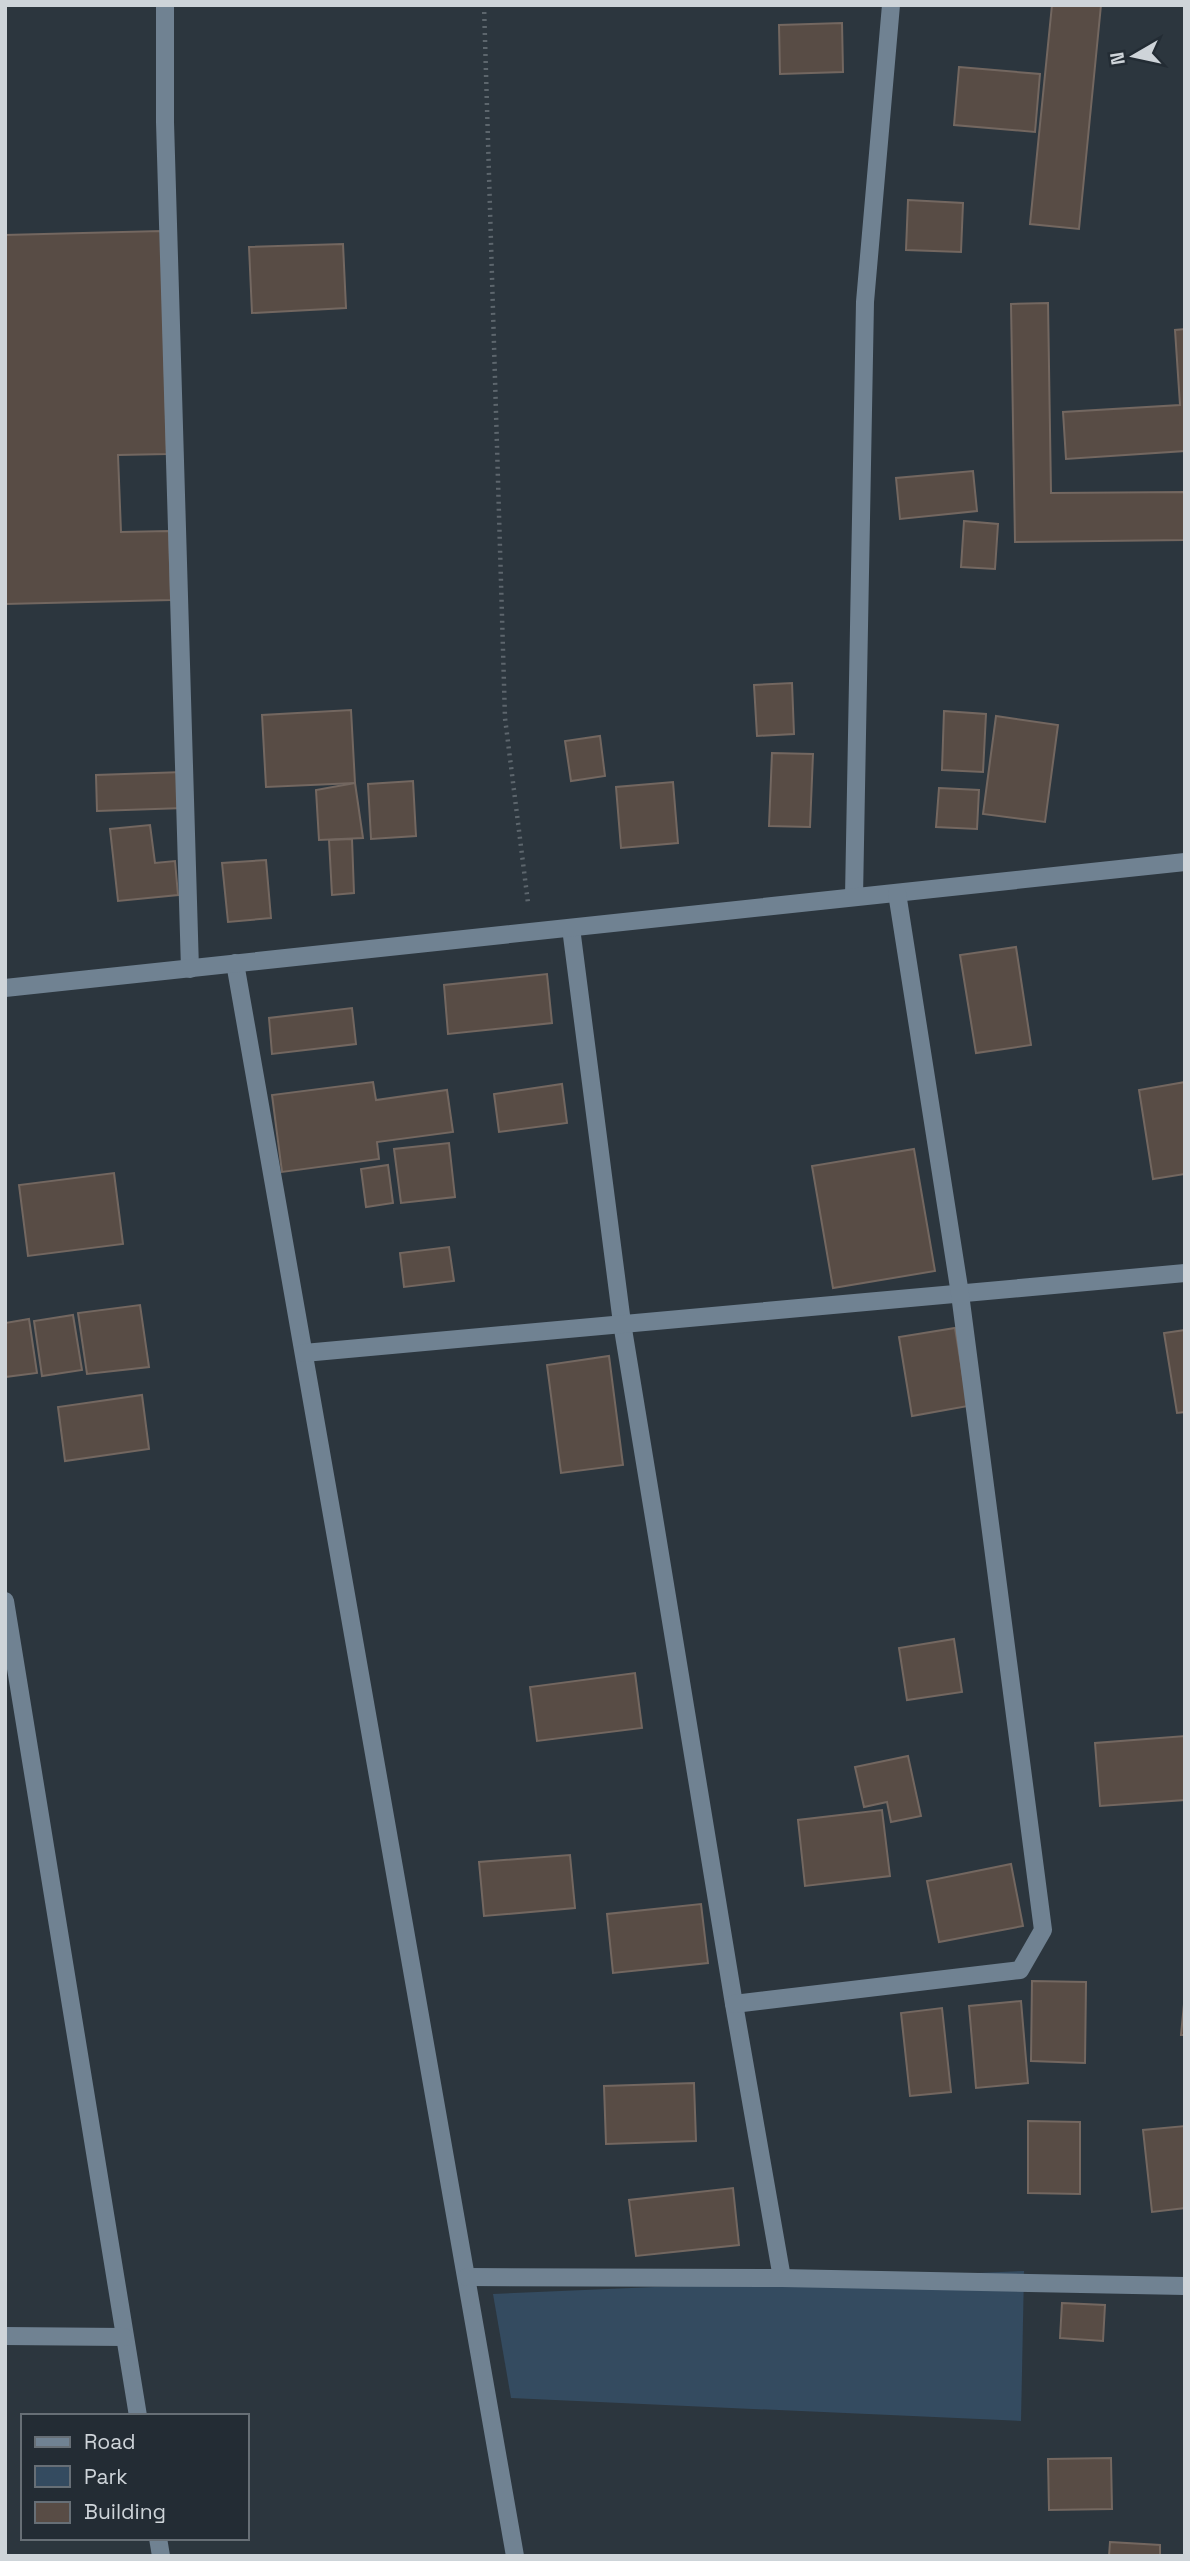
<svg xmlns="http://www.w3.org/2000/svg" width="1190" height="2561" viewBox="0 0 1190 2561" font-family="'Space Grotesk',sans-serif">
<style>
.green{fill:#344b60}
.building{fill:#584c45;stroke:#736760;stroke-width:2}
.lines{fill:none;stroke-linecap:round;stroke-linejoin:round}
.path{stroke:#5d666d;stroke-width:4.5;stroke-dasharray:2 5;stroke-linecap:butt}
.minor{stroke:#708292;stroke-width:18}
</style>
<rect width="100%" height="100%" fill="#2c363e"/>
<polygon class="green" points="1024,2271 1021,2421 511,2398 493,2294"/>
<g class="building">
<polygon points="1052,5 1101,5 1079,229 1030,224"/>
<polygon points="842,23 843,72 780,74 779,25"/>
<polygon points="959,67 1040,74 1035,132 954,125"/>
<polygon points="908,200 963,203 961,252 906,250"/>
<polygon points="161,231 167,454 118,455 121,532 169,531 171,600 5,604 5,235"/>
<polygon points="343,244 346,308 252,313 249,247"/>
<polygon points="1048,303 1051,493 1185,492 1185,540 1015,542 1011,304"/>
<polygon points="1185,329 1185,451 1066,459 1063,412 1180,405 1175,330"/>
<polygon points="973,471 977,511 900,519 896,478"/>
<polygon points="964,521 998,524 995,569 961,567"/>
<polygon points="792,683 794,734 757,736 754,685"/>
<polygon points="351,710 355,783 266,787 262,715"/>
<polygon points="944,711 986,714 983,772 942,770"/>
<polygon points="996,716 1058,725 1045,822 983,814"/>
<polygon points="600,736 605,776 571,781 565,741"/>
<polygon points="772,753 813,754 810,827 769,826"/>
<polygon points="183,772 184,808 97,811 96,775"/>
<polygon points="413,781 416,836 371,839 368,784"/>
<polygon points="673,782 678,843 621,848 616,787"/>
<polygon points="355,783 363,838 319,840 316,790"/>
<polygon points="939,788 979,790 977,829 936,827"/>
<polygon points="150,825 155,863 175,861 178,895 118,901 110,829"/>
<polygon points="352,839 354,893 332,895 329,840"/>
<polygon points="266,860 271,918 228,922 222,863"/>
<polygon points="1016,947 1031,1045 976,1053 960,955"/>
<polygon points="547,974 552,1023 448,1034 444,985"/>
<polygon points="352,1008 356,1044 272,1054 269,1018"/>
<polygon points="373,1082 376,1100 447,1090 453,1132 377,1142 379,1159 282,1172 272,1095"/>
<polygon points="1185,1082 1185,1174 1153,1179 1139,1090"/>
<polygon points="562,1084 567,1123 499,1132 494,1094"/>
<polygon points="449,1143 455,1197 401,1203 394,1149"/>
<polygon points="914,1149 935,1271 833,1288 812,1166"/>
<polygon points="388,1165 393,1203 366,1207 361,1169"/>
<polygon points="114,1173 123,1244 28,1256 19,1185"/>
<polygon points="449,1247 454,1281 404,1287 400,1253"/>
<polygon points="140,1305 149,1367 87,1374 78,1313"/>
<polygon points="73,1315 82,1370 42,1376 34,1321"/>
<polygon points="29,1319 37,1373 5,1377 5,1323"/>
<polygon points="955,1328 968,1406 912,1416 899,1337"/>
<polygon points="1185,1330 1185,1412 1177,1413 1164,1333"/>
<polygon points="609,1356 623,1465 561,1473 547,1365"/>
<polygon points="142,1395 149,1449 65,1461 58,1407"/>
<polygon points="954,1639 962,1692 907,1700 899,1648"/>
<polygon points="635,1673 642,1728 537,1741 530,1687"/>
<polygon points="1185,1736 1185,1800 1100,1806 1095,1743"/>
<polygon points="908,1756 921,1816 891,1822 887,1802 864,1807 855,1767"/>
<polygon points="882,1810 890,1876 805,1886 798,1820"/>
<polygon points="570,1855 575,1908 484,1916 479,1862"/>
<polygon points="1011,1864 1023,1926 939,1942 927,1881"/>
<polygon points="701,1904 708,1963 613,1973 607,1914"/>
<polygon points="1032,1981 1086,1982 1085,2063 1031,2061"/>
<polygon points="1021,2001 1028,2083 976,2088 969,2006"/>
<polygon points="1184,2004 1185,2004 1185,2035 1181,2035"/>
<polygon points="942,2008 951,2092 910,2096 901,2013"/>
<polygon points="694,2083 696,2141 606,2144 604,2086"/>
<polygon points="1028,2121 1080,2122 1080,2194 1028,2193"/>
<polygon points="1185,2126 1185,2208 1152,2212 1143,2130"/>
<polygon points="733,2188 739,2245 636,2256 629,2200"/>
<polygon points="1062,2303 1105,2305 1103,2341 1060,2338"/>
<polygon points="1111,2458 1112,2509 1049,2510 1048,2459"/>
<polygon points="1110,2542 1160,2545 1160,2556 1109,2556"/>
</g>
<g class="lines">
<polyline class="path" points="484,5 505,718 528,903"/>
<g class="minor">
<polyline points="165,5 165,122 190,969"/>
<polyline points="854,897 865,302 891,5"/>
<polyline points="571,928 622,1323 734,2004 782,2278"/>
<polyline points="235,963 515,2556"/>
<polyline points="5,988 1185,862"/>
<polyline points="304,1353 1185,1273"/>
<polyline points="5,1601 138,2416"/>
<polyline points="734,2004 1020,1970 1043,1930 960,1294 897,893"/>
<polyline points="467,2277 782,2278 1185,2286"/>
<polyline points="5,2336 124,2337"/>
<polyline points="158,2538 161,2556"/>
</g>
</g>
<rect width="1190" height="2561" fill="none" stroke="#ced4d9" stroke-width="14"/>
<rect x="21" y="2414" width="228" height="126" fill="#232c34" stroke="#676f76" stroke-width="2"/>
<rect x="35" y="2437" width="35" height="10" fill="#708292" stroke="#676f76" stroke-width="2"/>
<text x="84" y="2449" font-size="21" fill="#ced4d9">Road</text>
<rect x="35" y="2466" width="35" height="21" fill="#344b60" stroke="#676f76" stroke-width="2"/>
<text x="84" y="2484" font-size="21" fill="#ced4d9">Park</text>
<rect x="35" y="2502" width="35" height="21" fill="#584c45" stroke="#676f76" stroke-width="2"/>
<text x="84" y="2519" font-size="21" fill="#ced4d9">Building</text>
<g transform="translate(1134 56) rotate(261)" stroke="#232c34" stroke-width="5" paint-order="stroke">
<path d="M0-5L12 26L0 18L-12 26Z" fill="#ced4d9"/>
<text y="-10" font-size="19" font-weight="bold" text-anchor="middle" fill="#ced4d9">N</text>
</g>
</svg>
